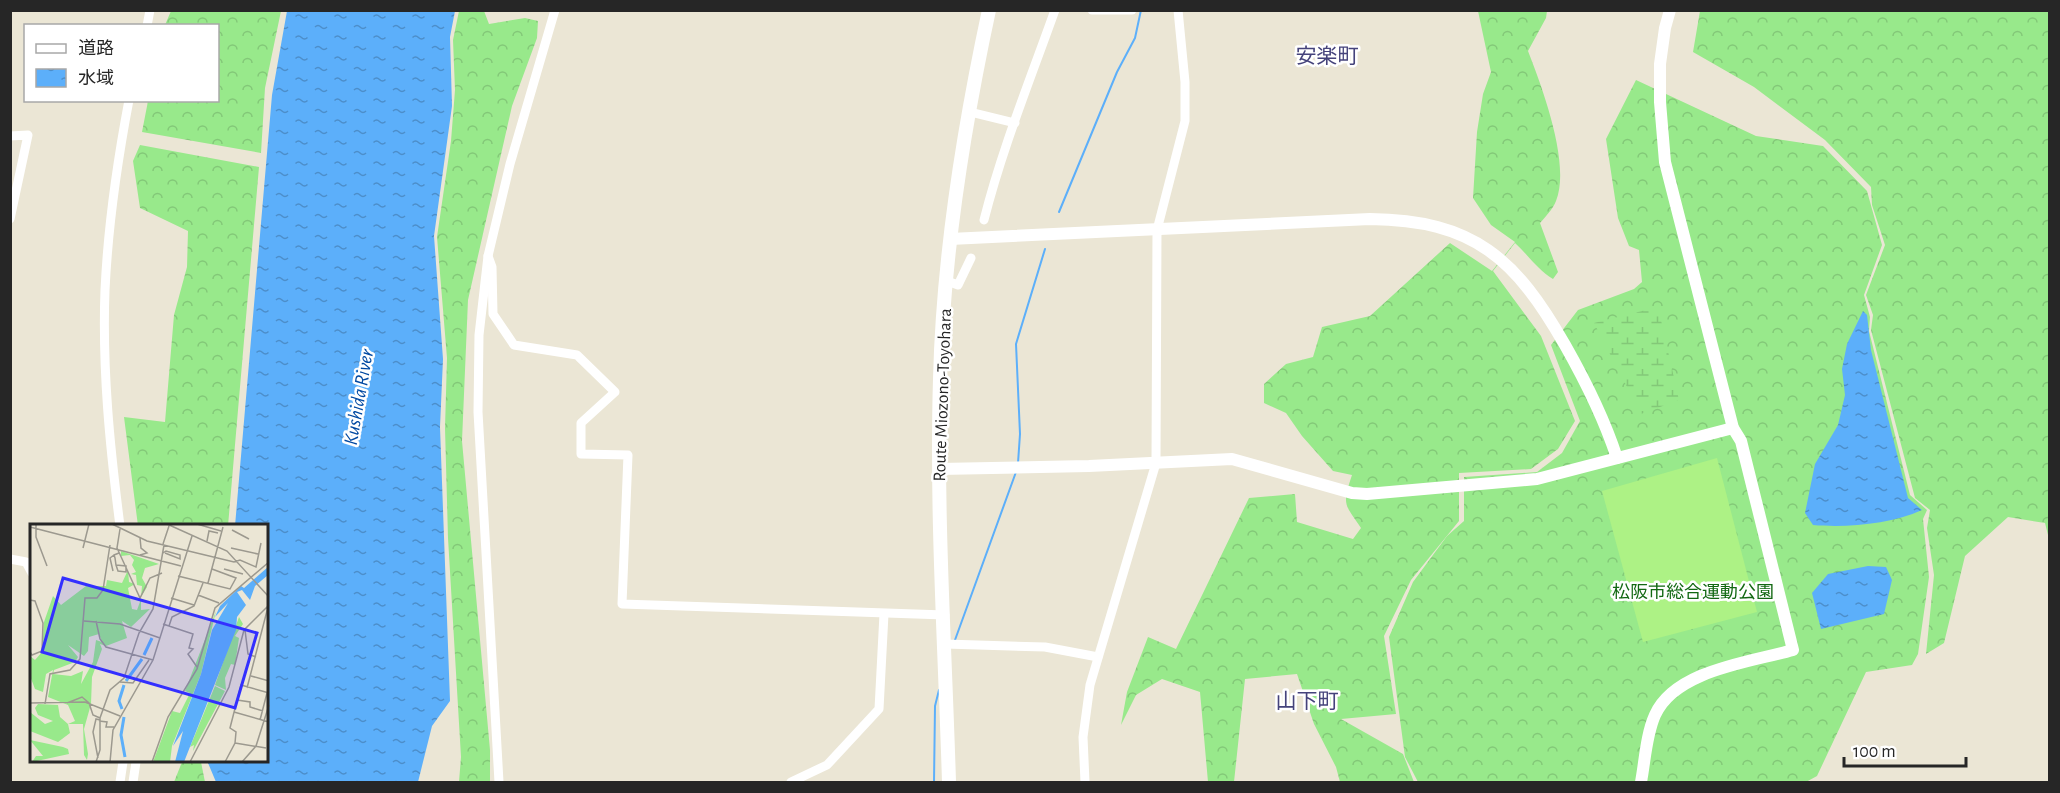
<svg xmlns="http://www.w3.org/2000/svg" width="2060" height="793" viewBox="0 0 2060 793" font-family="'Alegreya Sans','Noto Sans JP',sans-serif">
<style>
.forest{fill:url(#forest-crowns)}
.wetland{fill:url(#wetland-marsh)}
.pitch{fill:#adf285}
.water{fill:url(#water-ripples)}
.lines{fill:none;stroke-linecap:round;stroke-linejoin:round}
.stream{stroke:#5caffa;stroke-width:2}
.minor{stroke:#fff;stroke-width:9}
.tertiary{stroke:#fff;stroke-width:12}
.secondary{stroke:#fff;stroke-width:14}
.labels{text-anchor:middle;stroke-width:5;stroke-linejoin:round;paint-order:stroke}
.street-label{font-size:18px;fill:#262626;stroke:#fff}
.park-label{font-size:18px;fill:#126812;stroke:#fff}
.water-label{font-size:20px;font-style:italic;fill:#0048a1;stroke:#fff}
.quarter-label{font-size:21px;fill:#45437b;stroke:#fff}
.inset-river{fill:none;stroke:#5caffa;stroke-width:3}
.inset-road{fill:none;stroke:#9c998f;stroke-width:1.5}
.view{fill:#332fff;fill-opacity:0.15;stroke:#332fff;stroke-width:3}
.inset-edge{fill:none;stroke:#262626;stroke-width:3}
</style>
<defs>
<pattern id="forest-crowns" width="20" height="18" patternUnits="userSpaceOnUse" patternTransform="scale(1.5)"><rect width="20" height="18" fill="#98e98b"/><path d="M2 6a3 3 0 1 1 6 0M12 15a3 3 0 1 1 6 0" fill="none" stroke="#83c878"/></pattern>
<pattern id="wetland-marsh" width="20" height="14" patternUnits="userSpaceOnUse" patternTransform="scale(1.5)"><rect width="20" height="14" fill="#98e98b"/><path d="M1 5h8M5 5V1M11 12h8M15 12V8" fill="none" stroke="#83c878"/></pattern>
<pattern id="water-ripples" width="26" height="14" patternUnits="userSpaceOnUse" patternTransform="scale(1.5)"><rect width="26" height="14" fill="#5caffa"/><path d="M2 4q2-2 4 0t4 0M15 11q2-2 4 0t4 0" fill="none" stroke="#4c8eca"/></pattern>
</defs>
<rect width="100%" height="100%" fill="#ebe6d5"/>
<g class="forest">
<polygon points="171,11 281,11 265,88 261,153 142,132 148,101 218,100 218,26 165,25"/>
<polygon points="459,11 484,11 489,24 525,18 538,21 537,38 512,106 468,300 462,441 490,750 490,782 459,782 461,757 448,538 445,428 447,358 437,237 451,141 455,90 453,40"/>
<path d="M1478,11H1547L1546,18L1528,51C1542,87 1571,164 1556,201C1553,209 1545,217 1540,223L1558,272L1553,279C1538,270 1528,255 1515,243L1493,271L1541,336L1575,421L1558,449L1531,469L1459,473V521L1411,580L1384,636L1396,714L1341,719L1403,754L1414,782H1340L1336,767L1314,724L1297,674L1245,679L1234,782H1208L1200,692L1162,679L1136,695L1121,725L1127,692L1148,637L1176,649L1249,498L1295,494L1297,522L1353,539L1361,528C1344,503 1342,505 1352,475L1333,471L1302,436L1286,413L1264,403V384L1286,364L1313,357L1322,327L1370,316L1450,243L1492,271L1515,242L1491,225L1473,198L1477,132L1483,94L1491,72Z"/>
<polygon points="1700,11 2049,11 2049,539 2045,523 2008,517 1965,556 1944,643 1926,654 1934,575 1927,528 1930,510 1915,498 1871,330 1873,315 1866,295 1885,245 1872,205 1871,187 1825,140 1754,87 1693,52"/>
<polygon points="1636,80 1756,136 1823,146 1867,191 1882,245 1864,295 1870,317 1869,331 1910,495 1927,510 1923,519 1929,577 1918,654 1912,665 1866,672 1817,776 1806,782 1418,782 1405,757 1389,637 1413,582 1447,536 1464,521 1464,477 1537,472 1562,453 1580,421 1551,345 1578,310 1634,289 1642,282 1639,250 1629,246 1618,218 1606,139"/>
<polygon points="140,145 259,167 228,526 138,526 124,417 165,422 174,315 187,267 188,231 140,208 133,161"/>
<polygon points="182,762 201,762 205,782 174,782"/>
</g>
<polygon class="wetland" points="1658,307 1679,400 1641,414 1594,323"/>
<polygon class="pitch" points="1717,458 1757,612 1643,642 1602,491"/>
<g class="water">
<polygon points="287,11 455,11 450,37 452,106 434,236 443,359 440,427 450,701 432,726 418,782 216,782 208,763 267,762 267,526 235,526 272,95"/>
<path d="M1863,311L1867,315L1871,350L1908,498L1922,510C1891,524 1847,528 1813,525L1805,513L1815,464L1838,425L1845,395L1842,369L1847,344Z"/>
<polygon points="1868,566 1886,567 1892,580 1884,614 1821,629 1812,593 1828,574"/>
</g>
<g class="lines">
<g class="stream">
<polyline points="1059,212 1117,72 1135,38 1141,10"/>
<polyline points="1018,463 1020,434 1016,344 1045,249"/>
<polyline points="955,640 1016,472"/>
<polyline points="934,782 935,706 939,690"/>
</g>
<g class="minor">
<polyline points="1092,10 1132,10"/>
<polyline points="147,26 150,10"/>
<polyline points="970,112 1015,123"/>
<polyline points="10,136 28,135 10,219"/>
<path d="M984,220C1002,149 1030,80 1055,10"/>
<polyline points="488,256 492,267 493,314 514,345 577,355 615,392 581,423 581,454 628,455 622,604 945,615"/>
<polyline points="947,281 958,285 971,258"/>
<path d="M120,526C110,448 102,369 105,290C108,226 117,163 129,100"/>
<polyline points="10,559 26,562 32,573"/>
<polyline points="945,644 1045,647 1098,657"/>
<polyline points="120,782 123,762"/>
<polyline points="133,782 136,762"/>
<polyline points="499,782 478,412 479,335 488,256 510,164 555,10"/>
<polyline points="791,782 827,765 879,709 884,614"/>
<polyline points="1085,782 1083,737 1090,685 1156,463 1157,230 1185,121 1185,82 1178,10"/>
</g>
<g class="tertiary">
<path d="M950,239L1370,219C1474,220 1516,259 1565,345C1586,382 1604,418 1617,458"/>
<polyline points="939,469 1089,466 1232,459 1352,493 1367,494 1537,479 1733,428"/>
<path d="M1641,782C1645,761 1646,735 1655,715C1675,670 1751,662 1793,650L1741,441L1733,428L1665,162L1660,102V64L1665,28L1670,10"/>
</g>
<path class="secondary" d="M949,782C945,648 936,513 940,379C943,255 963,131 989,10"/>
</g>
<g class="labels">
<g class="street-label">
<text transform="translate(942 395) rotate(-88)" y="6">Route Miozono-Toyohara</text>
</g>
<g class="park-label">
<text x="1693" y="598">松阪市総合運動公園</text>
</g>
<g class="water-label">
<text transform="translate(358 397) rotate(-80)" y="7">Kushida River</text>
</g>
<g class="quarter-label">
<text x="1327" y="63">安楽町</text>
<text x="1307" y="708">山下町</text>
</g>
</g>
<g transform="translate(30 524)">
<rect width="238" height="238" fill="#ebe6d5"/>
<path d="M91,27L129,40L115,44L112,54L117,63L111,73L112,62L107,61L106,51L101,50L106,48L102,41L104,36L100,31L91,32ZM98,46L99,58L105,60L98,64L102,85L107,86L111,75V86L120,85L101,103L92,97L97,114L76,122L70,120L72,125L62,153L61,180L54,205L58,230L57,236L54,231L53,200H38L40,209L28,218L0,207V188L15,200L23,197L8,191L5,184L8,180L28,181L30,193L38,200L45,197L38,181L18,173L23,146L16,150L13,168L5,165L0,152V132L5,136L12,128L14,98L23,72L31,81L56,62H76L77,56L92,59ZM69,110L72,118L66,116L63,138L51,160L53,147L41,152L23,150L24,146L45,138L48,133L38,121L54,132L58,127L59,113ZM186,87L171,150L142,222L140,238H123L142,187L150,189L160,169L155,167ZM209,93L213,100L205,112L209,114L205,141L201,140L195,154L196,166L185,161ZM185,162L195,167L163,227L164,221L160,223ZM0,216L33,223L38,225L39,230L2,238L6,232H13Z" fill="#98e98b" fill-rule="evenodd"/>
<path d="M238,43V51L225,62L220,76L212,66L207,68L216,81L207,93L206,106L154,238H145L153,207L143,222L171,150L182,106L198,79L185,93L190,82L211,62L214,64Z" fill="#5caffa"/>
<path class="inset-river" d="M114,131L122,114M96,157L112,135M92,185L89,177L94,161M94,193L91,211L95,233"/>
<path class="inset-road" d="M6,0V13L17,42M82,0L117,17L204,38L210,36L226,43L231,19M137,0L197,27L239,73M167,0L191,7M0,3L151,42M90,5L87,24L110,74L120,54L132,49M202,6L219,15M177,17L179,7L188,9M133,20L139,2M53,24L59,0M201,24L228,30M133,29L136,27L150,31V35L135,29M110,31L117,29L111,24L110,14M86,41L96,42V48L88,47L86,41L85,34L84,31L89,29M194,45L213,50M83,47L80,34L84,31M148,52L200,65L206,54L182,45M178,59L193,3M168,71L189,79M141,74L164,81M0,76L5,77L13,99L12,127L2,131L0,128M54,97L90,100L130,114M66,97L70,115L76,123L123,136M133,100L163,110L159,124L163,125L158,130L167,143M139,102L142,93L164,82L173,59M215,106L218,130L226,133M221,152L239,157M90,158L103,159L119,136M217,164L238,83M207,176L220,178V183L233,187M0,179L55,178L90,192M37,179L52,173L59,179L63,191L70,194M15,180L20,150L40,146L50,135L55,74H67L73,66L80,21M204,188L239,198M230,196L237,169M69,197L77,198L76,203H84M205,219L236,224M68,234L63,208L66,195L70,196M66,238L70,226V194L80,166L94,154L109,109L123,85L134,21M80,238L83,206L123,136L162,12M122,238L138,193L167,145L185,84L239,38M160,238L199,163L214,106L239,81M195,238L205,219L206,208L200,204L211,161L239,169M212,238L226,222L239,181"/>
<path class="view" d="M33,54L227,109L205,184L12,128Z"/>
<rect width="238" height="238" class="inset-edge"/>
</g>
<rect width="2060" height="793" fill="none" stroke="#262626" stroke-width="24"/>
<rect x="24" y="24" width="195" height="78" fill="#ffffff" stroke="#a8a8a8" stroke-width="1.5"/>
<rect x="36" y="44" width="30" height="9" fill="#ffffff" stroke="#a8a8a8" stroke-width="1.5"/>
<text x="78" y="54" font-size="18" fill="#262626">道路</text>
<rect x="36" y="69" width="30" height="18" fill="url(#water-ripples)" stroke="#a8a8a8" stroke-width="1.5"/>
<text x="78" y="84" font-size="18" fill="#262626">水域</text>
<path d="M1844 757v9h122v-9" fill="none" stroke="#262626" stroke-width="3"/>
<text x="1853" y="757" font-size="18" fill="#262626" stroke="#ffffff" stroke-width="4.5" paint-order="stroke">100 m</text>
</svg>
